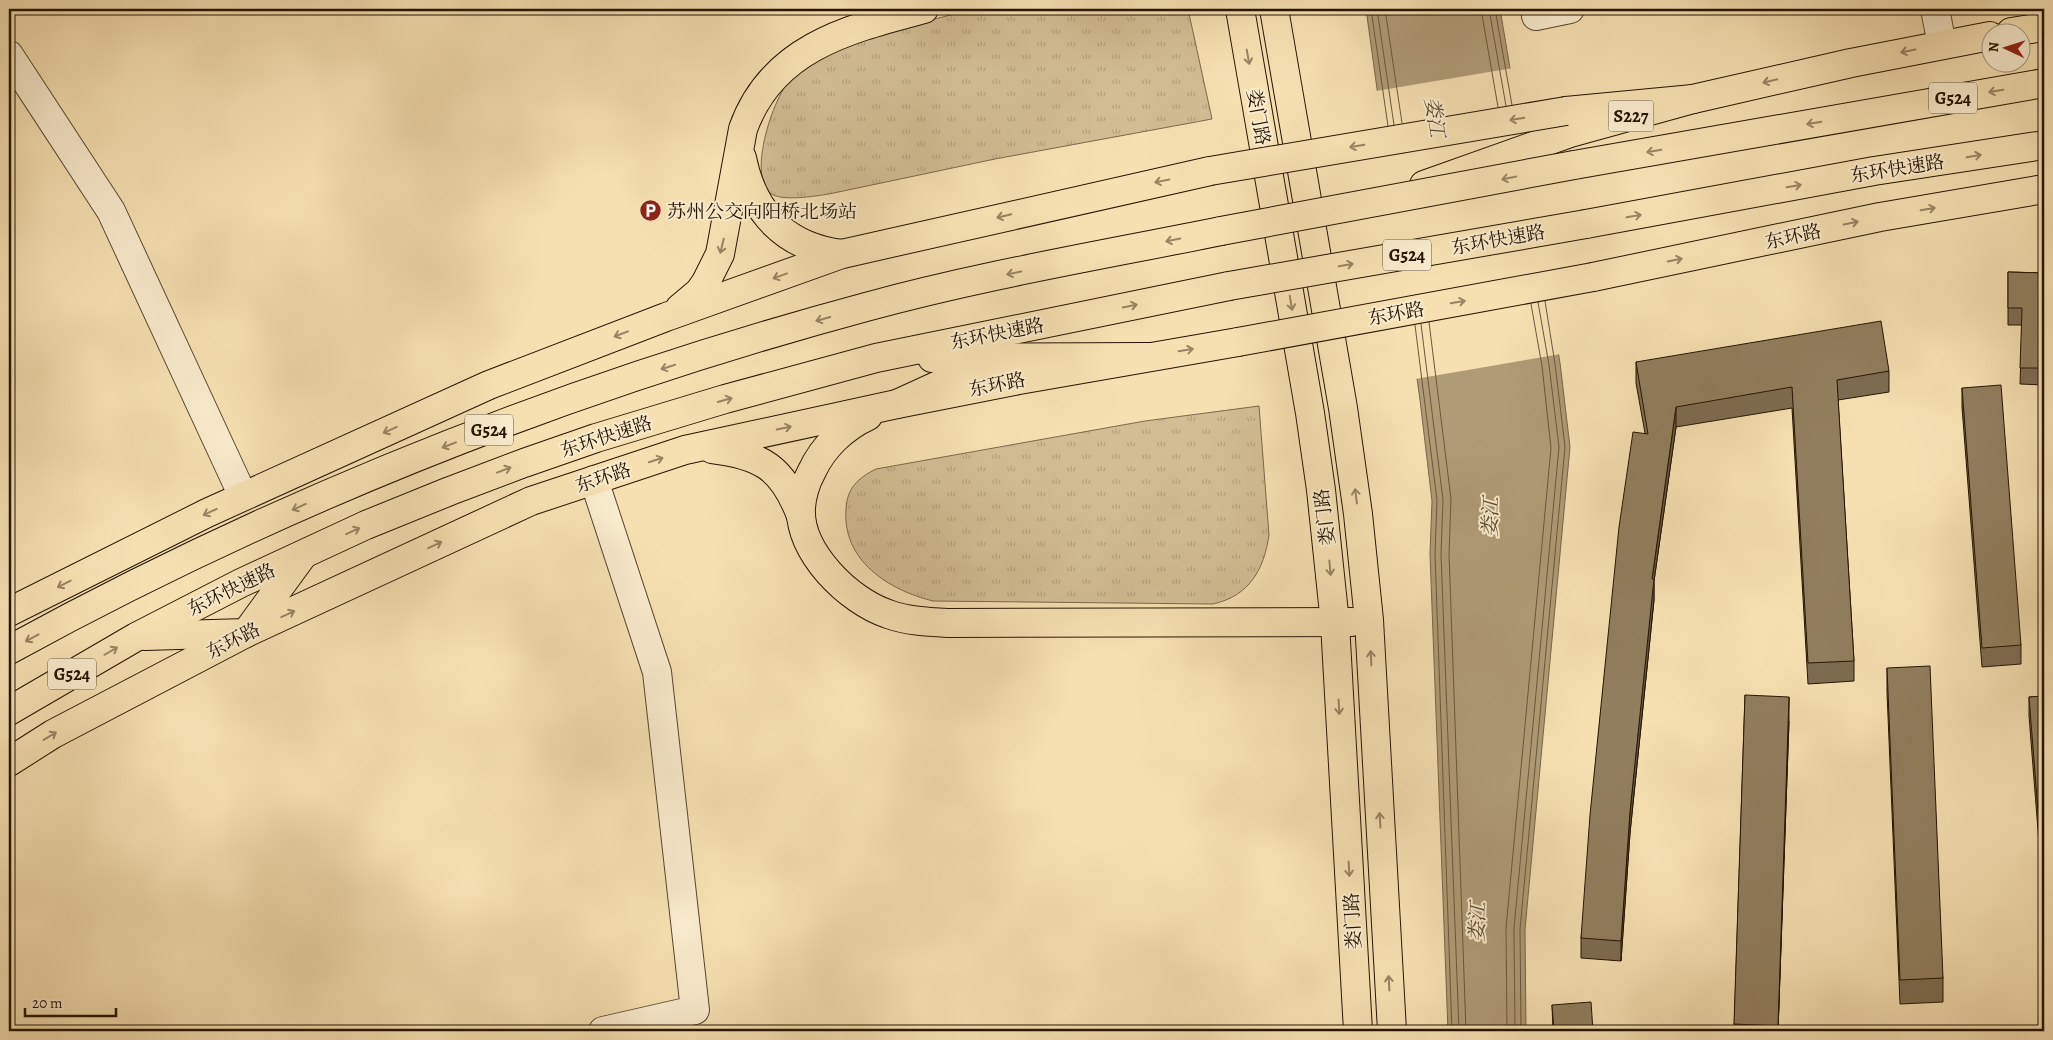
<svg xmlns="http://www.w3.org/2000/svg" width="2053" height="1040" viewBox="0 0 2053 1040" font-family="Alegreya,'Noto Serif SC',serif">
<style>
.grass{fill:url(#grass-tufts);stroke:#7b684b}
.water{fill:#af9b76;stroke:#776548}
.pier{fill:#f6e0b2}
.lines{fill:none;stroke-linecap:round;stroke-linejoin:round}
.shore{stroke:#6a583c;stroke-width:1}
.minor-casing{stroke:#58472e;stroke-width:30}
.major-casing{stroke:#241402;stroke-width:30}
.highway-casing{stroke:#241402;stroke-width:30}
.minor{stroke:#f9ebcd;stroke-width:28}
.major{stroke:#f6e0b2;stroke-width:28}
.highway{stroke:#f6e0b2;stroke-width:28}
.major-bridge-casing{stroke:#241402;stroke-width:30;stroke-linecap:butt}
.highway-bridge-casing{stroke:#241402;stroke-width:30;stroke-linecap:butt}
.major-bridge{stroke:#f6e0b2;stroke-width:28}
.highway-bridge{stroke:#f6e0b2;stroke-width:28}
.wall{fill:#7d6c51;stroke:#241402}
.shaded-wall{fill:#665842;stroke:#241402}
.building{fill:#917e5e;stroke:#241402}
.oneway{stroke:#988463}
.labels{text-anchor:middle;stroke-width:4;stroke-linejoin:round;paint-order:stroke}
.shield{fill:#f9ebcd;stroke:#64543f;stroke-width:1}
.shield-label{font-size:18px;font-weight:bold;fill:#241402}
.street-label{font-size:19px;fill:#241402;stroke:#f9ebcd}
.poi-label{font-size:19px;fill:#241402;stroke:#f9ebcd;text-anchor:start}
.water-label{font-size:20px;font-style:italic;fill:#5c4a30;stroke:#f9ebcd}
</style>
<defs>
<pattern id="grass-tufts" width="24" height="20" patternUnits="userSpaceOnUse" patternTransform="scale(1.25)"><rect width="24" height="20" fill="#d2bd94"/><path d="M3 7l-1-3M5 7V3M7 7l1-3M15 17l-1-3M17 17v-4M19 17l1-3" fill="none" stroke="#b4a27e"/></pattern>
</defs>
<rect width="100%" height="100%" fill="#f6e0b2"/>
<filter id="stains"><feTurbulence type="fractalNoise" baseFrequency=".004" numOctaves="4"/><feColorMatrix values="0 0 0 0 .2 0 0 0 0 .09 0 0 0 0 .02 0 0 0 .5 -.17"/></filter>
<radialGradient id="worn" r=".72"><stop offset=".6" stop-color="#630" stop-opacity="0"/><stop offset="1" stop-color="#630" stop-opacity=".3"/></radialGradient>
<g class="grass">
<path d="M974,9H1188L1212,119L995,159L829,194C816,196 781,202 770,193C746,174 776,85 799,69C847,37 918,24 974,9Z"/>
<path d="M1259,406L1269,535C1264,570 1249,596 1213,604L933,601C889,590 842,561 846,509C847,488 858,478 876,469L1145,421Z"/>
</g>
<polygon class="water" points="1366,9 1500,9 1560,363 1570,447 1525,929 1526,1031 1448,1031 1430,554 1432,501 1420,400"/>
<polygon class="pier" points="1513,68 1561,354 1415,379 1376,91"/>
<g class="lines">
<g class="shore">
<polyline points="1371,9 1388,126"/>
<polyline points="1377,9 1394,125"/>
<polyline points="1385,9 1402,123"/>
<polyline points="1481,9 1498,107"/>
<polyline points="1489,9 1506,106"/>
<polyline points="1495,9 1512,105"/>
<polyline points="1429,322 1451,499 1449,554 1466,1031"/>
<polyline points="1421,324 1443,500 1441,554 1459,1031"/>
<polyline points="1415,325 1437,500 1435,554 1452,1031"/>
<polyline points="1507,1031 1506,928 1551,448 1542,366 1531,304"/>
<polyline points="1515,1031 1514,928 1559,447 1549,365 1538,302"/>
<polyline points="1521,1031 1520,929 1565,447 1555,364 1545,301"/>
</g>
<defs>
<g id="minor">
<polyline points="1935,9 1942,45"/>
<polyline points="1536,16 1570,9"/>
<polyline points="9,55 111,211 243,496"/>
<polyline points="594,480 657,672 695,1010 603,1031"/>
</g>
<g id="major">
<polyline points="1240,9 1310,413 1321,490 1335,623 1358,1031"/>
<polyline points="1274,9 1343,408 1358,514 1369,620 1392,1031"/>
<polyline points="2011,32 2044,27"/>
<polyline points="1566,111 1693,99 1851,63 1990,36"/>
<path d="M742,158C753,213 785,247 842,254"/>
<polyline points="1593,277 1880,217 2044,189"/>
<path d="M680,308L699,292L706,282L720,254L743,129C772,47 849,29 924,9"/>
<path d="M868,416C844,427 823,447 812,471C806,482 802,495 801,507C798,552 849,601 888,614C907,621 928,622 948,623L1352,622"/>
<path d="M712,449C762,455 783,468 801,516"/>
<polyline points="9,612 207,513 489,385 666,317 842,254 1210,171"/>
<polyline points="9,762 53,734 246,633 531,501 685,450 897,404 1019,380 1238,342"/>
</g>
<g id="highway">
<polyline points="1574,165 2044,83"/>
<polyline points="1424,185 1570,133 1693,99"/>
<polyline points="1586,224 1874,171 2044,145"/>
<polyline points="932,358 1148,357"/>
<polyline points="897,404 989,362"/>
<polyline points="145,636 246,633 303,555"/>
<path d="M9,650C279,502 569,387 866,307C983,275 1103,255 1221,231"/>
<polyline points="9,711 136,637 241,583 366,525 450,491 524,463 596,438 725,399 876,358 1229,286"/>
</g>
</defs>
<use href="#minor" class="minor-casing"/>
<use href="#major" class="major-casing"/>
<use href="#highway" class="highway-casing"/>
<use href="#minor" class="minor"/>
<use href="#major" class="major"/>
<use href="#highway" class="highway"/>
<defs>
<g id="major-bridge">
<polyline points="1210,171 1566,111"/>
<polyline points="1238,342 1593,277"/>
</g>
<g id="highway-bridge">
<polyline points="1221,231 1574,165"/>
<polyline points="1229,286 1586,224"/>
</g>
</defs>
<use href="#major-bridge" class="major-bridge-casing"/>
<use href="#highway-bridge" class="highway-bridge-casing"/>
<use href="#major-bridge" class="major-bridge"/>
<use href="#highway-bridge" class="highway-bridge"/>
</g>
<g class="wall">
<polygon points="2008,272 2044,273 2044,385 2020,384 2022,325 2008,325"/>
<polygon points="1636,362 1889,371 1889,392 1838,400 1854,661 1854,681 1808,684 1792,408 1676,427 1654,581 1654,600 1630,833 1621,961 1581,958 1581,938 1645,433 1636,383"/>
<polygon points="1962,388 2021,645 2021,664 1982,667 1962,407"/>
<polygon points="1887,668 1943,978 1943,1002 1900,1004 1887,692"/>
<polygon points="1745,695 1789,721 1778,1031 1734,1031"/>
<polygon points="2044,696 2044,906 2029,716 2029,697"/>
<polygon points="1552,1005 1593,1031 1553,1031"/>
</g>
<g class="shaded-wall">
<polygon points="1676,407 1676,427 1654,581 1654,600 1630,833 1621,961 1621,941 1630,812 1652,579"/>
<polygon points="1789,697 1789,721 1778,1031"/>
</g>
<g class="building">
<polygon points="2008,272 2044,273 2044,368 2020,368 2022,308 2008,308"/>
<polygon points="1881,321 1889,371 1837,380 1854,661 1808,663 1792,387 1676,407 1652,579 1654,579 1630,812 1621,941 1581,938 1590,815 1619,527 1633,432 1648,434 1636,362"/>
<polygon points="2001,385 2021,645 1982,648 1962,388"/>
<polygon points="1930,666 1943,978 1900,980 1887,668"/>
<polygon points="1745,695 1789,697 1778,1026 1734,1024"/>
<polygon points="2044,696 2044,887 2029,697"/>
<polygon points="1591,1002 1593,1031 1554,1031 1552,1005"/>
</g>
<defs><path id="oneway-shaft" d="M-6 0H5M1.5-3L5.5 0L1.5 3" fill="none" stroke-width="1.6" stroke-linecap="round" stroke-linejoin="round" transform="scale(1.25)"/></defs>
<g class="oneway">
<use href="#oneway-shaft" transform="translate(1908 51) rotate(169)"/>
<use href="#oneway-shaft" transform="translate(1248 57) rotate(80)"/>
<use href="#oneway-shaft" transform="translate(1770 81) rotate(167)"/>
<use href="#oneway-shaft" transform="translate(1996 91) rotate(170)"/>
<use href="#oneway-shaft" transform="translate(1517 119) rotate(170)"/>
<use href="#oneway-shaft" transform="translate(1814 123) rotate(170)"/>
<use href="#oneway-shaft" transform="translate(1357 146) rotate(170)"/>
<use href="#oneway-shaft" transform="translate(1654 151) rotate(170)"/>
<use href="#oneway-shaft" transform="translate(1974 156) rotate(-9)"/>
<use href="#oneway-shaft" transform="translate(1509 178) rotate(169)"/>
<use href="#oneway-shaft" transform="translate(1162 181) rotate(168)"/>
<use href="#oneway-shaft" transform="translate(1794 186) rotate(-10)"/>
<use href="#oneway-shaft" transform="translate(1928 209) rotate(-10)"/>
<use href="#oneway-shaft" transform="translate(1004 216) rotate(167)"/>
<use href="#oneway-shaft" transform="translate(1634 216) rotate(-10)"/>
<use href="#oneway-shaft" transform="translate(1851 223) rotate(-12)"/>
<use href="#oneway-shaft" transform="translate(1173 240) rotate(168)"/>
<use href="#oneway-shaft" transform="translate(722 246) rotate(104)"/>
<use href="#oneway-shaft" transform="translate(1675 260) rotate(-12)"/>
<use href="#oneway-shaft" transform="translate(1346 265) rotate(-10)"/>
<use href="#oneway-shaft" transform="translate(1014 273) rotate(168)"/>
<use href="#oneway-shaft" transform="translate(780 276) rotate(160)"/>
<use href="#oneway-shaft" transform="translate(1458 302) rotate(-10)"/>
<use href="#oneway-shaft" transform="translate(1291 303) rotate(80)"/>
<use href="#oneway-shaft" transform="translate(1130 306) rotate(-12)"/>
<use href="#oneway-shaft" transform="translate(823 319) rotate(164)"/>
<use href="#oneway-shaft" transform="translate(621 334) rotate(159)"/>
<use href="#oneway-shaft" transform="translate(1186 350) rotate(-9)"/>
<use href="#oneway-shaft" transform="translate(668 367) rotate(162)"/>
<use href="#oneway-shaft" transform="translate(725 400) rotate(-16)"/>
<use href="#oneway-shaft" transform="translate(784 428) rotate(-12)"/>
<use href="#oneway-shaft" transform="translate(390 430) rotate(156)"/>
<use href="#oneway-shaft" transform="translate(449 445) rotate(159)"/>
<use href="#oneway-shaft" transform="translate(656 460) rotate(-18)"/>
<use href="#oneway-shaft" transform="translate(504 470) rotate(-21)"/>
<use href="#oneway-shaft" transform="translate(1356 496) rotate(-97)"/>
<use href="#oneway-shaft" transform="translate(299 507) rotate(156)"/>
<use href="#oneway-shaft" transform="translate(210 512) rotate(155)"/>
<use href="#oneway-shaft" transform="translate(353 531) rotate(-24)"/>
<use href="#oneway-shaft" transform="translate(435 545) rotate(-25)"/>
<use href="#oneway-shaft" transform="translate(1330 568) rotate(85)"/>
<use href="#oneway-shaft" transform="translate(64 584) rotate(153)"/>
<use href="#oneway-shaft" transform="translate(288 614) rotate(-25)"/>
<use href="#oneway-shaft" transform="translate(32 638) rotate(152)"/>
<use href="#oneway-shaft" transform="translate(111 651) rotate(-30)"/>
<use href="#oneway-shaft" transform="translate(1371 658) rotate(-93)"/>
<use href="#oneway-shaft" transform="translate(1339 707) rotate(87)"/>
<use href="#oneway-shaft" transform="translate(50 736) rotate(-31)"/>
<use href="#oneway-shaft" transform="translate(1380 820) rotate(-93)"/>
<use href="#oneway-shaft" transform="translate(1349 869) rotate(87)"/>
<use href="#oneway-shaft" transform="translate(1389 983) rotate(-93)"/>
</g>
<defs>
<symbol id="parking-disc" viewBox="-11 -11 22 22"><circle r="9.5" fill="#8f2418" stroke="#f9ebcd"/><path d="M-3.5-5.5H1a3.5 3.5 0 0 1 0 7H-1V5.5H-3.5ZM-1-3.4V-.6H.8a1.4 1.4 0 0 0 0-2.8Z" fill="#fff"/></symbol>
</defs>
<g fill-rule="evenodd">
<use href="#parking-disc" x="638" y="198" width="25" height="25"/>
</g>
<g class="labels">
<g class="shield">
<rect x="1929" y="82.5" width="48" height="31" rx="4"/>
<rect x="1608.5" y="100.5" width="45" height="31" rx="4"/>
<rect x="1383" y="239.5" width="48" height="31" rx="4"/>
<rect x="465" y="414.5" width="48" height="31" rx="4"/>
<rect x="48" y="658.5" width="48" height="31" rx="4"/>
</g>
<g class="shield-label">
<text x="1953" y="104">G524</text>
<text x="1631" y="122">S227</text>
<text x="1407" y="261">G524</text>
<text x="489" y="436">G524</text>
<text x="72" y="680">G524</text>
</g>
<g class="street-label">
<text transform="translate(1259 117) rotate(80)" y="7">娄门路</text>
<text transform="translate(1897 168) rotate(-9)" y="7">东环快速路</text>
<text transform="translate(1793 236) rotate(-12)" y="7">东环路</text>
<text transform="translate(1498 239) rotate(-10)" y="7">东环快速路</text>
<text transform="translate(1396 313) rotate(-10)" y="7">东环路</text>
<text transform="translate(997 333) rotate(-11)" y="7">东环快速路</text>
<text transform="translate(997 384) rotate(-11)" y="7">东环路</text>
<text transform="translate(606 436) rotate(-18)" y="7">东环快速路</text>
<text transform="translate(603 477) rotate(-18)" y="7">东环路</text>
<text transform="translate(1324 517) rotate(-97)" y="7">娄门路</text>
<text transform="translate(231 589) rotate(-26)" y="7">东环快速路</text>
<text transform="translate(233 640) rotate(-27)" y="7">东环路</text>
<text transform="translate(1352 921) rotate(-93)" y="7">娄门路</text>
</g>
<g class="poi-label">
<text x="667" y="218">苏州公交向阳桥北场站</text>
</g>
<g class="water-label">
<text transform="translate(1435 117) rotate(81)" y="7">娄江</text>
<text transform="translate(1490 517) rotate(-88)" y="7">娄江</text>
<text transform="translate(1477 922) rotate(-88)" y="7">娄江</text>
</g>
</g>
<rect width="2053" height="1040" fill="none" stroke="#f6e0b2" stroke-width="30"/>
<rect x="10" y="10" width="2033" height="1020" fill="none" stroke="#241402" stroke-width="2.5"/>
<rect x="15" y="15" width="2023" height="1010" fill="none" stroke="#241402"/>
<g transform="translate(2006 48) rotate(274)"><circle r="24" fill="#f9ebcd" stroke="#a4957c"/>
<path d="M0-4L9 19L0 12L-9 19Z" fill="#8f2418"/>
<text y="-8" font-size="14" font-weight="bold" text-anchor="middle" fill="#241402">N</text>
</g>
<path d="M25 1008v8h91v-8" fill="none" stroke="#241402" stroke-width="2.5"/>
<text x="32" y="1008" font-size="15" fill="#241402" stroke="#f9ebcd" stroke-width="4" paint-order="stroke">20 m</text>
<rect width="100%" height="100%" filter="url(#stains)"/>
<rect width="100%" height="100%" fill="url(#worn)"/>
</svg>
